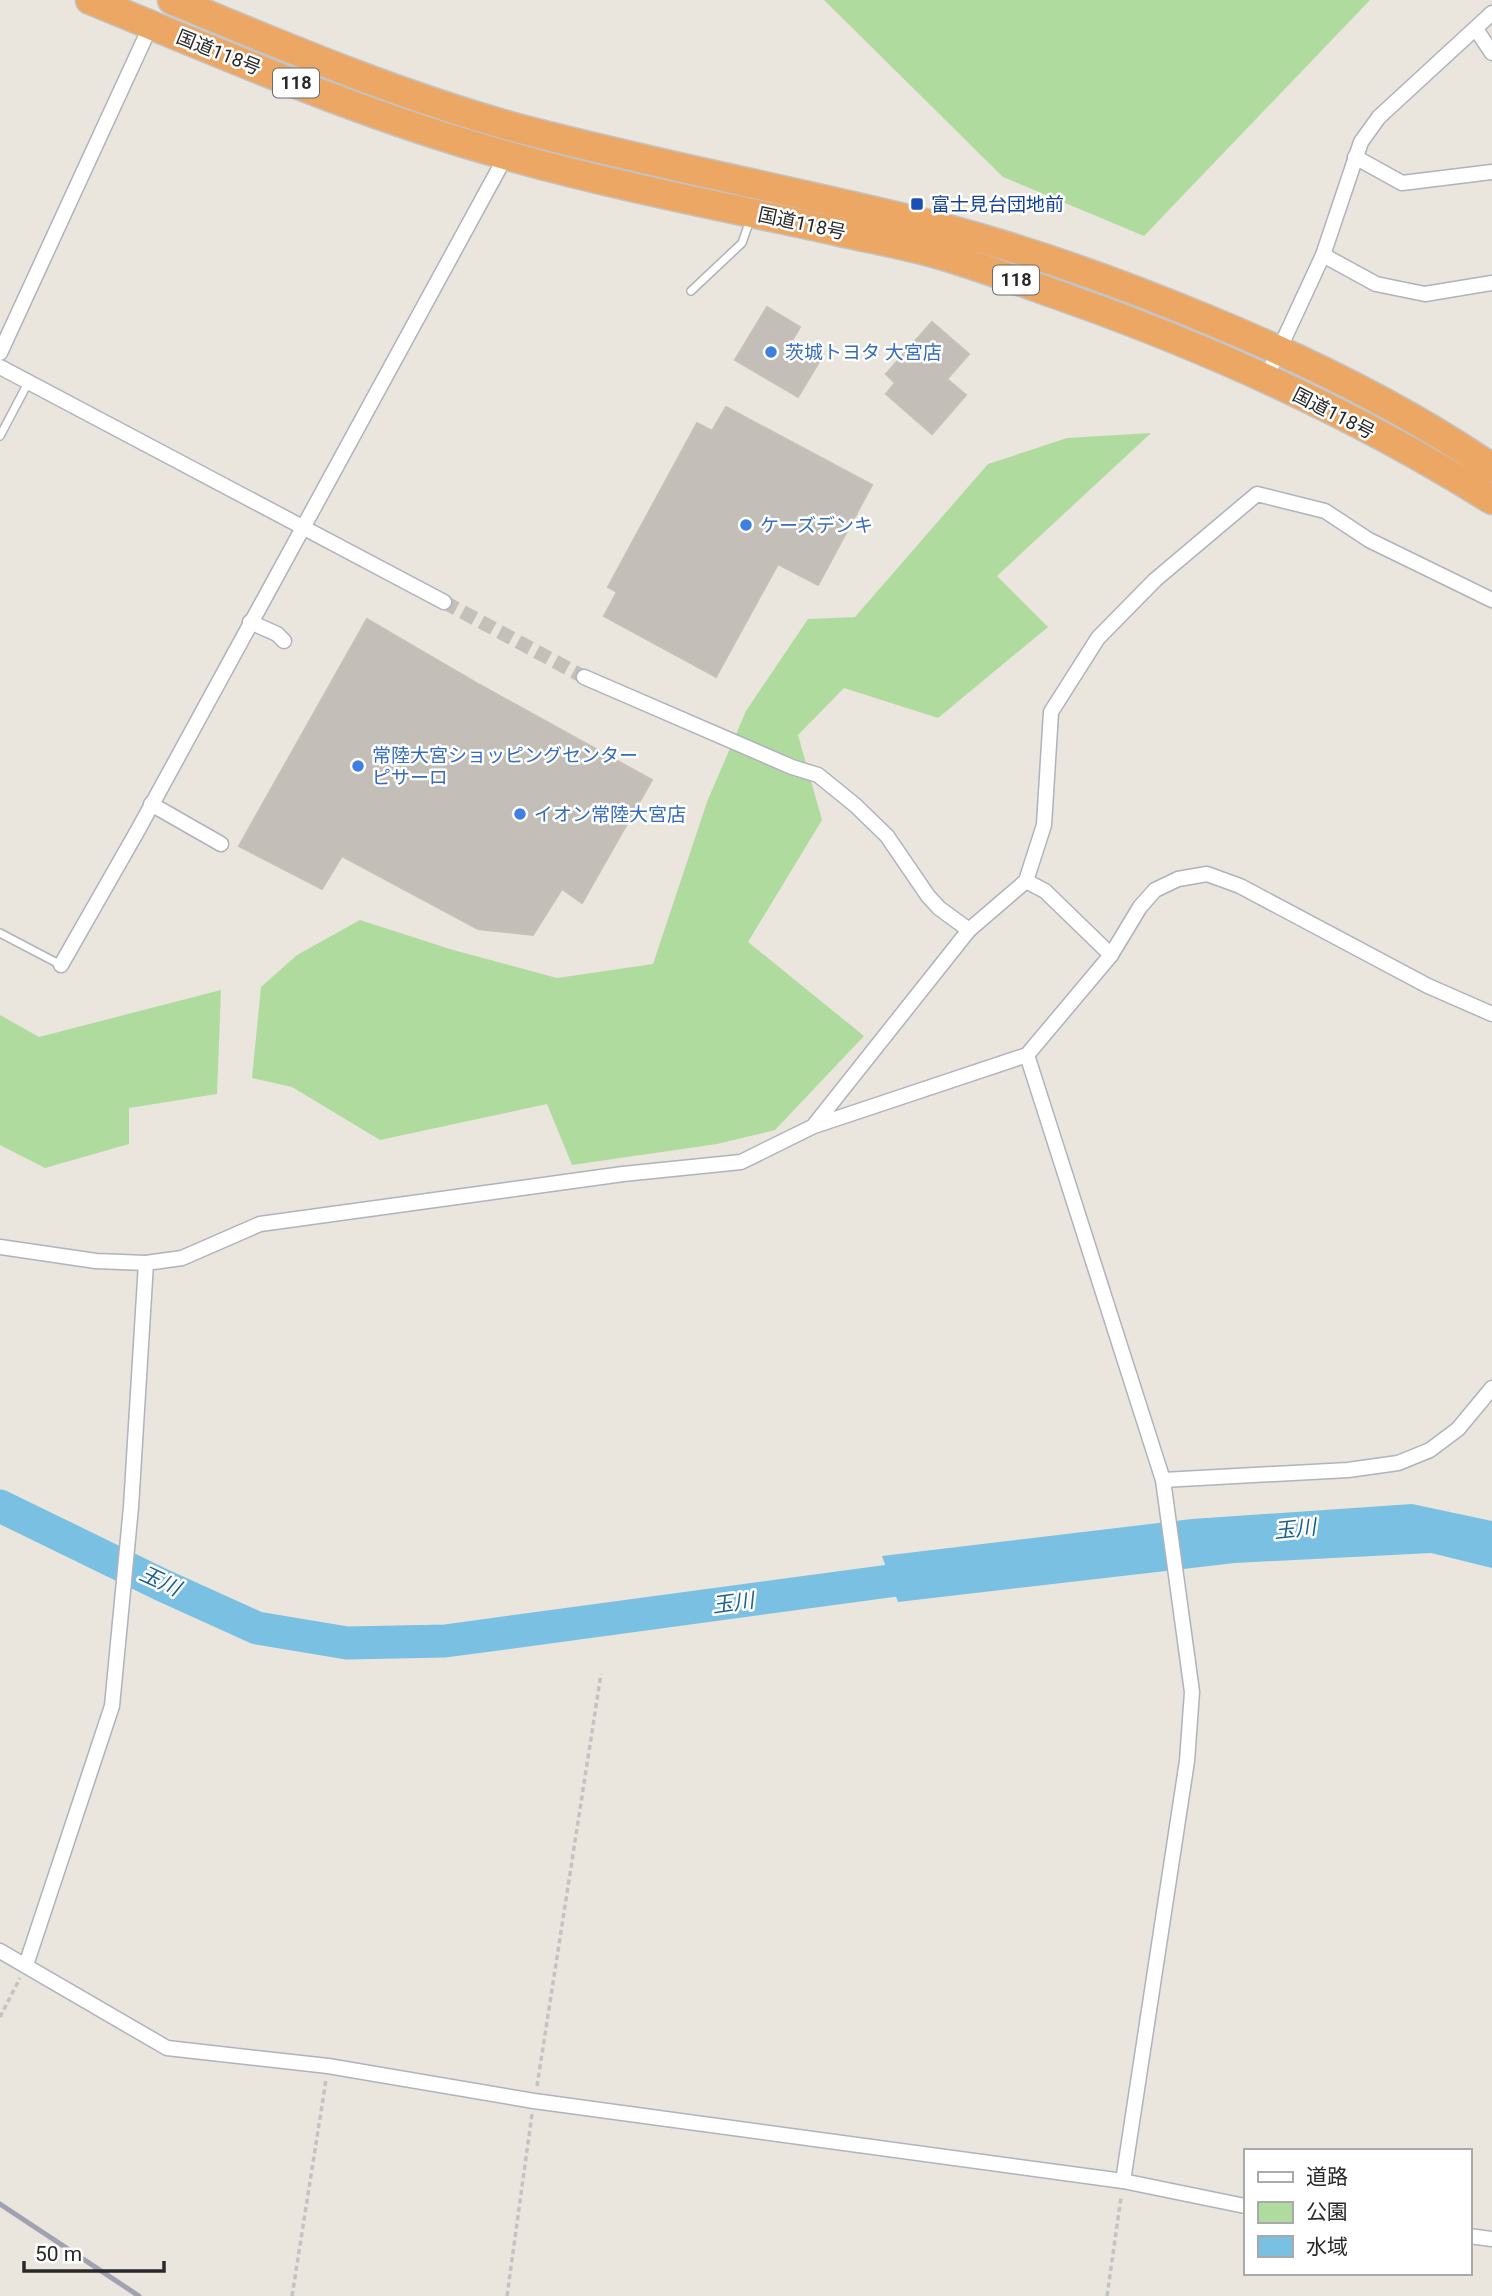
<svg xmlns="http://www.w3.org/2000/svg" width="1492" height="2296" viewBox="0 0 1492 2296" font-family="Roboto,'Noto Sans JP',sans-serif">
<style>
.green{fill:#b0db9f}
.water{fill:#7ac0e2}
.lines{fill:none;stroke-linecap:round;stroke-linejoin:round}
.river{stroke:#7ac0e2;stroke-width:33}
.building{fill:#c3bfb8;stroke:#c5c1b7;stroke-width:2}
.street-tunnel{stroke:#c3bfb9;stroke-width:14;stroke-dasharray:14 7;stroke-linecap:butt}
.lane-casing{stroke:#b0b2bc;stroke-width:10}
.street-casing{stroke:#b0b2bc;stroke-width:17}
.highway-casing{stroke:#c3c3c3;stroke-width:31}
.path{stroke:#c3c3c3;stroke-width:3.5;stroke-dasharray:5 3.5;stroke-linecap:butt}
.lane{stroke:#fff;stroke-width:7}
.street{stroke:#fff;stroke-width:14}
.highway{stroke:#eda764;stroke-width:28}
.rail{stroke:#a0a2b2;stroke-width:5}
.transit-dot{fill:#1a4fb4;stroke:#fff;stroke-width:2.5}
.shop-dot{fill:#3f7fe0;stroke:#fff;stroke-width:2.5}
.labels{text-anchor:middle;stroke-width:5;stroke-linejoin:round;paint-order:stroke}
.shield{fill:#fff;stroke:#696969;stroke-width:2}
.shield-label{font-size:18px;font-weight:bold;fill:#292929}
.street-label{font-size:19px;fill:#292929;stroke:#fff}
.transit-label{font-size:19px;fill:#164399;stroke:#fff;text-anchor:start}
.shop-label{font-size:19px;fill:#366cbe;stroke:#fff;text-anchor:start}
.water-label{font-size:21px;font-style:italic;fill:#1b5f8c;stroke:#fff}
</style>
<rect width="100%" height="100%" fill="#eae5dd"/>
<g class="green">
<polygon points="824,0 1370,0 1144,236 1003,177"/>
<polygon points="1151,433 997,576 1048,627 938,718 844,688 798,735 822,820 748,942 864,1036 775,1130 717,1144 572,1165 547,1104 380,1140 292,1087 252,1078 261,987 297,955 360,920 453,950 557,978 653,964 707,802 746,711 808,619 855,617 988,464 1067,438"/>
<polygon points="221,990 217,1094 129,1108 129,1144 45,1168 0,1145 0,1015 39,1037"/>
</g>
<polygon class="water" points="1412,1504 1492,1521 1492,1568 1431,1553 1235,1563 898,1602 882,1556 1192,1519"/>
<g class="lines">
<polyline class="river" points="0,1506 162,1585 257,1628 347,1643 445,1641 934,1575"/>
</g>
<g class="building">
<polygon points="767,307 800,327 790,344 819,362 798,397 735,360"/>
<polygon points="932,322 969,354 947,379 966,395 932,434 886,394 895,383 886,374"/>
<polygon points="726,407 872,485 818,585 778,564 716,677 604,616 617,592 608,587 697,423 712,431"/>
<polygon points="367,619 480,685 652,780 582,903 562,889 533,935 478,929 342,856 322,889 239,846"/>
</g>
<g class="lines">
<polyline class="street-tunnel" points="444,602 584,677"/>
<defs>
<g id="lane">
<polyline points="691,291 742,243 750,220"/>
<polyline points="0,436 29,381"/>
<polyline points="0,933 61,965"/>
</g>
<g id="street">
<polyline points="1476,29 1492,53"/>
<polyline points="1355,157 1402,183 1492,172"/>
<polyline points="1323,255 1376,284 1425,294 1492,283"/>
<polyline points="0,353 151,25"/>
<polyline points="0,367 444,602"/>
<polyline points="1266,378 1323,255 1361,142 1379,117 1492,13"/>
<polyline points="250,622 277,634 284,641"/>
<polyline points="584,677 792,767 818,775 855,805 887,836 928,896 939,908 969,930"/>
<polyline points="151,804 221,844"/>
<polyline points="1026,881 1044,825 1051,712 1098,638 1155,580 1257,494 1325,511 1369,540 1492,600"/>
<polyline points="61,965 138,830 507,154"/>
<polyline points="1027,1055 1163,1480 1192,1692 1187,1761 1123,2181"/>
<polyline points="815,1124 969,930 1026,881 1045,891 1111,955"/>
<polyline points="0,1247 96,1261 146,1263 182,1258 260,1224 623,1174 741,1162 814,1126 1027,1055 1111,955 1140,907 1155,890 1178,879 1207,874 1240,886 1428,986 1492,1014"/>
<polyline points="1163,1480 1348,1470 1398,1463 1430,1450 1458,1429 1492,1388"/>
<polyline points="0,1951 167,2048 328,2066 534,2101 1123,2181 1245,2206"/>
<polyline points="26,1965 112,1706 131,1507 146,1263"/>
<polyline points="1469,2236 1492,2239"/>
</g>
<g id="highway">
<path d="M90,0C227,56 363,116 505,155C611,185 720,206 827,229C861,237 896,243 930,252C973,264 1016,280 1058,295C1209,348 1357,415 1492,500"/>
<path d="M172,0C285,47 398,95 517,128C656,165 797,191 937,226C1028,250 1117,282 1204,318C1304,359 1403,407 1492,468"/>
</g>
</defs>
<use href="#lane" class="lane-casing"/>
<use href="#street" class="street-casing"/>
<use href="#highway" class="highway-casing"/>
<g class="path">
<polyline points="0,2017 20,1978"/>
<polyline points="537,2086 601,1674"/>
<polyline points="292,2296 326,2080"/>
<polyline points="507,2296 532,2114"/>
<polyline points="1107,2296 1121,2197"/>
</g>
<use href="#lane" class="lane"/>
<use href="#street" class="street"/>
<use href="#highway" class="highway"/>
<polyline class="rail" points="0,2204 139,2296"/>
</g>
<rect class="transit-dot" x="910" y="197" width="14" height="14" rx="3.5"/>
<g class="shop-dot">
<circle cx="771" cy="352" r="7"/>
<circle cx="746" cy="525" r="7"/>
<circle cx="358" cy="766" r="7"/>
<circle cx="520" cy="814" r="7"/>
</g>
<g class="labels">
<g class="shield">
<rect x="273" y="68.5" width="46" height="29" rx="5"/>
<rect x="993" y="265.5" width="46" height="29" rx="5"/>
</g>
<g class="shield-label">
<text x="296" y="89">118</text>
<text x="1016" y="286">118</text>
</g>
<g class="street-label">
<text transform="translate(219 52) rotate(22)" y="7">国道118号</text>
<text transform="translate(802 223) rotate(12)" y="7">国道118号</text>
<text transform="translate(1334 413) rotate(27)" y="7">国道118号</text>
</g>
<g class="transit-label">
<text x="931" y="211">富士見台団地前</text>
</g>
<g class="shop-label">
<text x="785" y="359">茨城トヨタ 大宮店</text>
<text x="760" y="532">ケーズデンキ</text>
<text x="372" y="762">常陸大宮ショッピングセンター<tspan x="372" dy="22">ピサーロ</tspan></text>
<text x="534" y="821">イオン常陸大宮店</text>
</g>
<g class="water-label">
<text transform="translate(1295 1529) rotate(-6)" y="7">玉川</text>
<text transform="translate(160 1581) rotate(25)" y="7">玉川</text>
<text transform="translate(733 1603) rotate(-8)" y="7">玉川</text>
</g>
</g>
<rect x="1244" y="2149" width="228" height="126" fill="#ffffff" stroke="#a9a9a9" stroke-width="2"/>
<rect x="1258" y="2172" width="35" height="10" fill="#ffffff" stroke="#a9a9a9" stroke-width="2"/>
<text x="1306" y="2184" font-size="21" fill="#292929">道路</text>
<rect x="1258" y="2202" width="35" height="21" fill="#b0db9f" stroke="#a9a9a9" stroke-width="2"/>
<text x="1306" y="2219" font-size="21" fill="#292929">公園</text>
<rect x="1258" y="2236" width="35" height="21" fill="#7ac0e2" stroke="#a9a9a9" stroke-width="2"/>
<text x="1306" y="2254" font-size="21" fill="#292929">水域</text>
<path d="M24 2261v10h140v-10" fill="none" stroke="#292929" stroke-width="3.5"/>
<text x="35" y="2261" font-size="21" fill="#292929" stroke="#ffffff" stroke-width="5" paint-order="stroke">50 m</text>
</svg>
